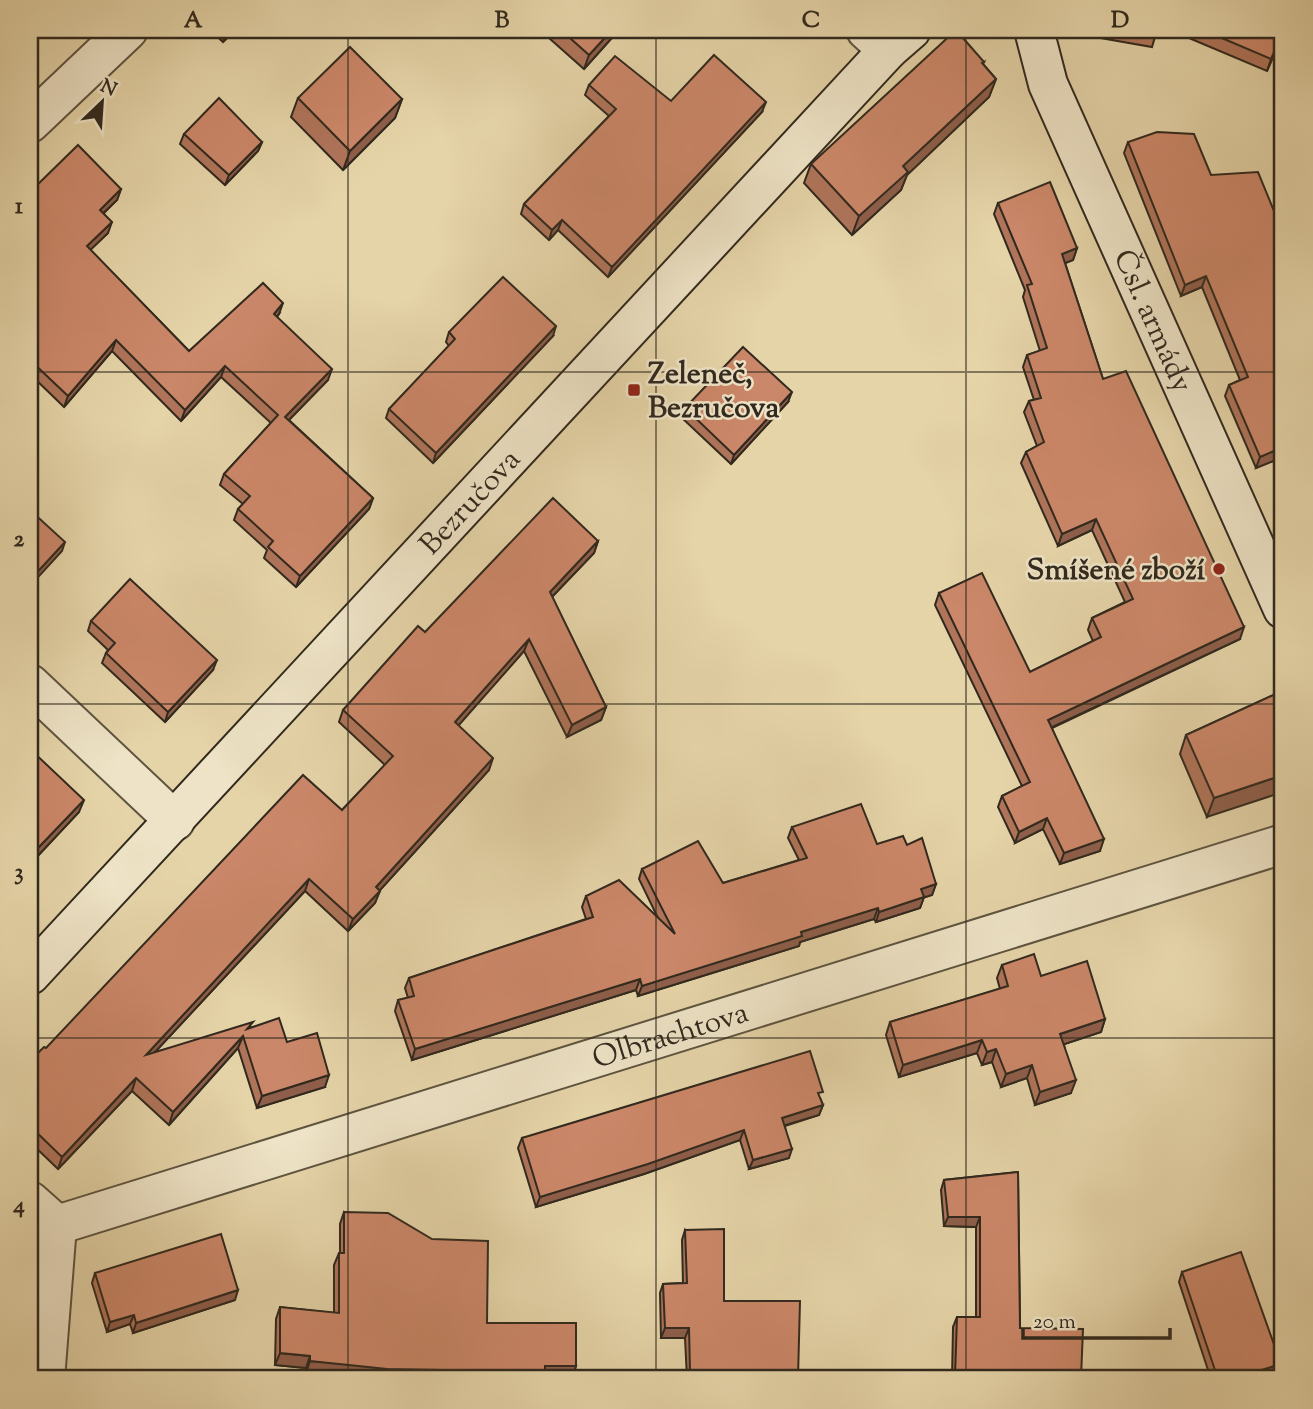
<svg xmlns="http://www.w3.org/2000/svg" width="1313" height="1409" viewBox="0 0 1313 1409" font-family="'Sorts Mill Goudy',serif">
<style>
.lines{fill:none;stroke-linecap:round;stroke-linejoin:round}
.street-casing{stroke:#5e5440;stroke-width:42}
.secondary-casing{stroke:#31291e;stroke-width:42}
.street{stroke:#eee3c6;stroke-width:38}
.secondary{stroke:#eee3c6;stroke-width:38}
.wall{fill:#af745a;stroke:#31291e;stroke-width:2}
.shaded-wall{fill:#8e5e4a;stroke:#31291e;stroke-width:2}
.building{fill:#cb8769;stroke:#31291e;stroke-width:2}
.grid{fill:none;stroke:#31291e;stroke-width:2;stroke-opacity:0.55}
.poi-dot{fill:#8f2418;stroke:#eee3c6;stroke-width:2.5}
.labels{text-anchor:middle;stroke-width:5;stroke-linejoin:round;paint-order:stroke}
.street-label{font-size:30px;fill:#31291e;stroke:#eee3c6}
.poi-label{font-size:30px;font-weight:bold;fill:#31291e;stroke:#eee3c6;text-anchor:start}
.neatline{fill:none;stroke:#31291e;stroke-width:2.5}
.grid-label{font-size:23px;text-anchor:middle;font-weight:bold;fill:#31291e}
</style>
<rect width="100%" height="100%" fill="#e5d4a8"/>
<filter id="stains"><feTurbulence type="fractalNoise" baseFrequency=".00286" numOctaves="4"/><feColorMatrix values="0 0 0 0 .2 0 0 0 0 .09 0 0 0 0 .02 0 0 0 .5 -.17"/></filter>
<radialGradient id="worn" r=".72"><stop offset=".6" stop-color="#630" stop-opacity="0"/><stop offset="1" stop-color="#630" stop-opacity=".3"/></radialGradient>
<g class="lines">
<defs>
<g id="street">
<polyline points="866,30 888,50"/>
<polyline points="30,123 128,30"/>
<polyline points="30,684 175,821"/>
<polyline points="30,1201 57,1225 45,1379"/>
<path id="s1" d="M57,1225L1283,844"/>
</g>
<g id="secondary">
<path id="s2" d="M1034,30L1048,84L1283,609"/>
<path id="s3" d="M30,975L888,50L911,30"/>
</g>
</defs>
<use href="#street" class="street-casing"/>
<use href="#secondary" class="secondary-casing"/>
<use href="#street" class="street"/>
<use href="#secondary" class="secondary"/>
</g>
<g class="wall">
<polygon points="210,30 235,30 223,42"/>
<polygon points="540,30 619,30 584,69"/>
<polygon points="1084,30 1157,30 1152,47 1083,35"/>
<polygon points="1170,30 1283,30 1283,34 1267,71"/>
<polygon points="984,62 983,64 996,79 989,97 907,175 901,190 852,235 804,183 811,164"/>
<polygon points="589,85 671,101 762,112 608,277 558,230 549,240 521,214 524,204 609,116 585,95"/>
<polygon points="298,98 402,99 395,118 343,170 291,117"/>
<polygon points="184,134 262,142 258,151 225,185 180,144"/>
<polygon points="1128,142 1211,175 1283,233 1283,299 1277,301 1283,457 1256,468 1225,396 1229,385 1240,380 1202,287 1181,296 1124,153"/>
<polygon points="121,189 117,200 104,213 108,233 90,250 189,351 279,314 277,317 328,380 289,420 373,498 369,509 296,587 264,558 267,550 234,520 238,509 243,504 220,485 224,474 271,423 221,377 181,421 112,351 64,407 30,374 30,192"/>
<polygon points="998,203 1077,248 1073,260 1065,263 1103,379 1240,639 1052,728 1100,851 1060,864 1043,829 1015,843 998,807 1002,796 1022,786 935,605 939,593 1030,672 1093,641 1088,630 1092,618 1125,602 1092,530 1058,546 1021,463 1026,452 1037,446 1024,412 1029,401 1034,400 1023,367 1027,355 1040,351 1023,297 1025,290 994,214"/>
<polygon points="449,332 553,336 433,463 386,418 389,409 449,346 446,342"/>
<polygon points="788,402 731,464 682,418 685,408"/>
<polygon points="598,541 594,553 552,597 606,707 601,720 567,737 524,651 458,725 489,770 379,891 375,903 348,931 305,891 155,1052 252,1027 287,1042 325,1087 257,1108 238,1048 169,1125 132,1091 58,1169 30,1142 30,1061 342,810 385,765 339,722 343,710 425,632"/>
<polygon points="91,621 213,670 165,722 102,663 106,653 108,650 88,631"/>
<polygon points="1280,692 1207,817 1180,754 1186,735"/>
<polygon points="30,749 79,812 33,861 30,858"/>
<polygon points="792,827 877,844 907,845 936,884 932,895 924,897 920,908 876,922 874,919 800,942 799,946 638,996 636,990 412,1060 395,1011 398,1000 408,998 405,988 409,978 586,919 582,907 586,896 658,918 639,879 642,869 723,883 799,860 788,838"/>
<polygon points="1002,965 1041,976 1105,1019 1101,1032 1064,1044 1071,1093 1035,1105 1027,1078 1001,1087 992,1062 982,1065 977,1053 899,1077 886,1035 890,1022 1000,989 997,978"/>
<polygon points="820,1098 823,1105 819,1115 785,1126 789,1158 749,1169 740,1140 644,1174 536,1207 518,1148 522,1138"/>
<polygon points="1018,1172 1020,1328 1081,1379 952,1379 953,1327 957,1317 976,1317 976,1227 944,1226 941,1190 944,1180"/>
<polygon points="344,1212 487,1323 576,1366 572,1378 306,1373 306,1368 275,1365 276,1319 280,1307 334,1313 334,1265 339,1253 340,1253 340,1224"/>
<polygon points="685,1230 724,1301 798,1379 687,1379 685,1338 661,1338 660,1293 663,1284 683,1283 682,1240"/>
<polygon points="1182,1272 1281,1364 1277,1373 1258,1379 1211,1379 1179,1282"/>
<polygon points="95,1273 235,1300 133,1333 130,1324 107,1332 92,1283"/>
</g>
<g class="shaded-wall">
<polygon points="229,30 235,30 223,42 226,32"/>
<polygon points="612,30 619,30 584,69 589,55"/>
<polygon points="1283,32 1283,34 1267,71 1271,59"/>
<polygon points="996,79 989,97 907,175 901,190 852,235 859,216 903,166"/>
<polygon points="402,99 395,118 343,170 350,151"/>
<polygon points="766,102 762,112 608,277 612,267"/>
<polygon points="262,142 258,151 225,185 229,175"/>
<polygon points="121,189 117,200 96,220 100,210"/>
<polygon points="562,220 558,230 549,240 552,230"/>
<polygon points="112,222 108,233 83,257 87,246"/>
<polygon points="1077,248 1073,260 1058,266 1062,254"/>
<polygon points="1206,276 1202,287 1181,296 1185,285"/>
<polygon points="1283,289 1283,299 1270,304 1274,293"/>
<polygon points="283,303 279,314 270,325 274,314"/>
<polygon points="556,326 553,336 433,463 436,453"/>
<polygon points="116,340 112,351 64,407 68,396"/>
<polygon points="225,366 221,377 181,421 185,410"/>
<polygon points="332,369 328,380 281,428 285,417"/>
<polygon points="792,392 788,402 731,464 734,455"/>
<polygon points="1283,447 1283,457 1256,468 1260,457"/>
<polygon points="373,498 369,509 296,587 300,576"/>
<polygon points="1096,519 1092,530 1058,546 1062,534"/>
<polygon points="598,541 594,553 545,604 550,592"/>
<polygon points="65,542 62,551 30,586 30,580"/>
<polygon points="1244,627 1240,639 1044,731 1048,720"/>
<polygon points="529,639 524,651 451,734 455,722"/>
<polygon points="217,660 213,670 165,722 168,712"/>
<polygon points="606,707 601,720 567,737 572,725"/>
<polygon points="493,758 489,770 371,900 376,887"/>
<polygon points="1283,775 1283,792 1207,817 1214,798"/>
<polygon points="84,800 79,812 33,861 37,849"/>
<polygon points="1047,818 1043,829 1015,843 1019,832"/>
<polygon points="1104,839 1100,851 1060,864 1064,853"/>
<polygon points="309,879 305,891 141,1067 146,1055"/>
<polygon points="936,884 932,895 917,900 921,889"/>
<polygon points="380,891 375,903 348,931 353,919"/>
<polygon points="924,897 920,908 876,922 879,912"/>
<polygon points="878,908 874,919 800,942 799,946 638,996 642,986 801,932"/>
<polygon points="640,979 636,990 412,1060 415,1049"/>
<polygon points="1105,1019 1101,1032 1056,1047 1060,1034"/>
<polygon points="243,1036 238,1048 169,1125 173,1112"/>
<polygon points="982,1040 977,1053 899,1077 903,1065"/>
<polygon points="996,1049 992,1062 982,1065 987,1052"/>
<polygon points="1032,1065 1027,1078 1001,1087 1006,1074"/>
<polygon points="329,1075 325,1087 257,1108 262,1096"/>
<polygon points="136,1078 132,1091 58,1169 62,1157"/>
<polygon points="1076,1080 1071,1093 1035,1105 1040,1092"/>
<polygon points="823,1105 819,1115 779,1127 782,1118"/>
<polygon points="744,1130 740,1140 644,1174 536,1207 540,1197"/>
<polygon points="792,1149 789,1158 749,1169 753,1160"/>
<polygon points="948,1217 980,1217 976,1227 944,1226"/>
<polygon points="238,1290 235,1300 133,1333 136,1323"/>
<polygon points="134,1315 130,1324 107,1332 110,1322"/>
<polygon points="665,1328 689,1328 685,1338 661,1338"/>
<polygon points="280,1353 310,1356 306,1368 275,1365"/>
<polygon points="310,1361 545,1366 576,1366 572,1378 543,1378 543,1379 364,1379 306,1373"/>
<polygon points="1281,1364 1277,1373 1258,1379 1231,1379"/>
<polygon points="690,1371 716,1371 713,1379 688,1379"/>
<polygon points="955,1376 984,1377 983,1379 954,1379"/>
<polygon points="716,1377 798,1378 798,1379 715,1379"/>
<polygon points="1052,1377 1081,1378 1081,1379 1051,1379"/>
</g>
<g class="building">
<polygon points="561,30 612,30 589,55"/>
<polygon points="956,30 984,62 982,63 996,79 903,166 908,172 859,216 811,164"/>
<polygon points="1127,30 1157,30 1156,35"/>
<polygon points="1203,30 1283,30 1283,32 1271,59"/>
<polygon points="350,47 402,99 350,151 298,98"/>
<polygon points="714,55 766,102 612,267 562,220 552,230 524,204 616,109 589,85 615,56 671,101"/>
<polygon points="219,98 262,142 229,175 184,134"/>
<polygon points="1157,132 1194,134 1211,175 1258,172 1283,233 1283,289 1274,293 1283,317 1283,447 1260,457 1229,385 1248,377 1206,276 1185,285 1128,142"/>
<polygon points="78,145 121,189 100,210 112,222 87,246 189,351 263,283 283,303 274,314 332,369 285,417 373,498 300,576 268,547 273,541 238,509 250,496 224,474 278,415 225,366 185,410 116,340 68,396 30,360 30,192"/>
<polygon points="1050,182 1077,248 1062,254 1103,379 1126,371 1244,627 1048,720 1104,839 1064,853 1047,818 1019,832 1002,796 1030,782 939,593 982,573 1030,672 1101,637 1092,618 1133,599 1096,519 1062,534 1026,452 1044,442 1029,401 1041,398 1027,355 1047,348 1027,285 1032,284 998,203"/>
<polygon points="503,277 556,326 436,453 389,409 455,339 449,332"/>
<polygon points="743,347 792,392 734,455 685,408"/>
<polygon points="553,498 598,541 550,592 606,707 572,725 529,639 455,722 493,758 376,887 380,891 353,919 309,879 146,1055 253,1022 247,1029 279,1018 287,1042 317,1033 329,1075 262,1096 243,1036 173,1112 136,1078 62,1157 30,1126 30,1061 44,1047 46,1048 303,775 342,810 393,756 343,710 418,626 425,632"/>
<polygon points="30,510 65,542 30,580"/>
<polygon points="130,579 217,660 168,712 106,653 115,643 91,621"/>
<polygon points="1280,692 1283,698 1283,775 1214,798 1186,735"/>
<polygon points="30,749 84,800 37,849 30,842"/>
<polygon points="861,804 877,844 903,836 907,845 922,838 936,884 921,889 924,897 879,912 878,908 801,932 802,936 642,986 640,979 415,1049 398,1000 414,996 409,978 593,917 586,896 619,880 675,934 642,869 698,841 723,883 807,858 792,827"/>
<polygon points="1034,954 1041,976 1087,961 1105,1019 1060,1034 1076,1080 1040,1092 1032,1065 1006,1074 996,1049 987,1052 982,1040 903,1065 890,1022 1008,986 1002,965"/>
<polygon points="810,1051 823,1092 818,1093 823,1105 782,1118 792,1149 753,1160 744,1130 648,1164 540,1197 522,1138"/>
<polygon points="1018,1172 1020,1328 1083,1329 1081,1378 1052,1377 1052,1379 984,1379 984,1377 955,1376 957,1317 980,1317 980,1217 948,1217 944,1180"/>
<polygon points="344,1212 388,1213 432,1239 488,1241 487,1323 576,1323 576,1366 545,1366 545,1372 387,1369 310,1361 310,1356 280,1353 280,1307 339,1313 339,1253 344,1253"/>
<polygon points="724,1229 724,1301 800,1301 798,1378 716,1377 716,1371 690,1371 689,1328 665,1328 663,1284 687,1283 685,1230"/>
<polygon points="221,1234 238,1290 136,1323 134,1315 110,1322 95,1273"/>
<polygon points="1241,1252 1281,1364 1231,1379 1218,1379 1182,1272"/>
</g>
<path class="grid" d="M348,30V1379M656,30V1379M966,30V1379M30,372H1283M30,704H1283M30,1038H1283"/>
<g class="poi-dot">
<rect x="627" y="383" width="14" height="14" rx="3.5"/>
<circle cx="1219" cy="569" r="7"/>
</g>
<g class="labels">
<g class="street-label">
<text dy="10" stroke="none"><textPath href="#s2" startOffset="315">Čsl. armády</textPath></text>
<text dy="10" stroke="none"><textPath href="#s3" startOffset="646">Bezručova</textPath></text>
<text dy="10" stroke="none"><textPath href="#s1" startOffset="642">Olbrachtova</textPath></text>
</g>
<g class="poi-label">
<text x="648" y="383">Zeleneč,<tspan x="648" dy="34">Bezručova</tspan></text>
<text x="1205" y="579" text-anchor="end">Smíšené zboží</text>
</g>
</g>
<rect width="1313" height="1409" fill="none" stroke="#e5d4a8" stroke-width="77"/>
<g transform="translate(102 102) rotate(25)" stroke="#eee3c6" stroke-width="5" paint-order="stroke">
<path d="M0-5L12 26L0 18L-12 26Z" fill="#31291e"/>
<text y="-10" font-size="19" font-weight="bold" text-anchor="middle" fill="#31291e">N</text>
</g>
<path d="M1023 1328v10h147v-10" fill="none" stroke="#31291e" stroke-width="3.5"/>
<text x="1033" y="1328" font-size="21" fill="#31291e" stroke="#eee3c6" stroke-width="5" paint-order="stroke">20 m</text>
<rect x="38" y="38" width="1236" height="1332" class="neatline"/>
<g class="grid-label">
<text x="193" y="27">A</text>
<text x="502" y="27">B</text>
<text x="811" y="27">C</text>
<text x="1120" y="27">D</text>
<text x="19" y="213">1</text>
<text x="19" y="546">2</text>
<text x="19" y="879">3</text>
<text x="19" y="1212">4</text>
</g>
<rect width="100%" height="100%" filter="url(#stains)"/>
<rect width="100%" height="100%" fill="url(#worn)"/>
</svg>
